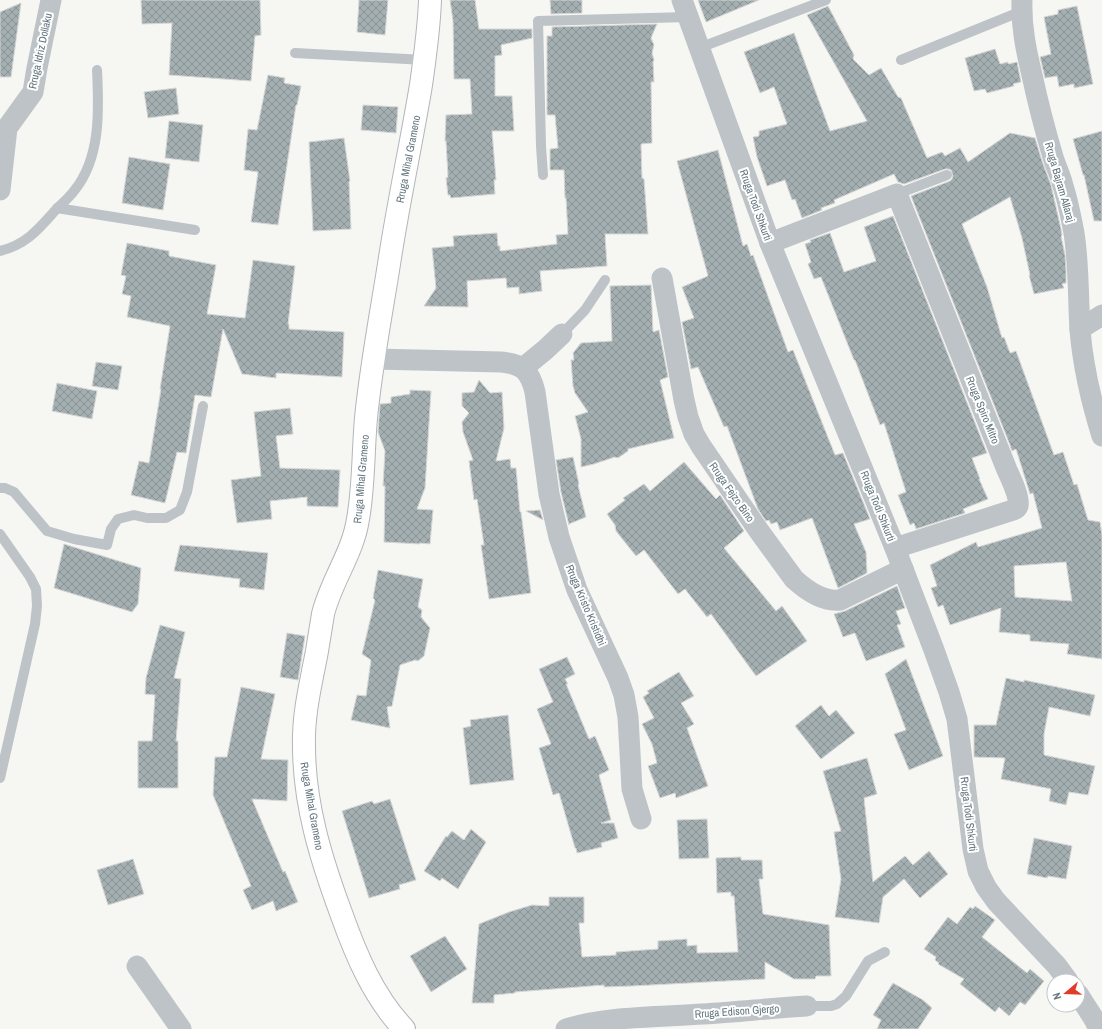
<svg xmlns="http://www.w3.org/2000/svg" width="1102" height="1029" viewBox="0 0 1102 1029" font-family="'Archivo Narrow',sans-serif">
<style>
.building{fill:url(#building-cross-hatch);stroke:#d8d7d6;fill-rule:evenodd}
.lines{fill:none;stroke-linecap:round;stroke-linejoin:round}
.secondary-casing{stroke:#b0b7ba;stroke-width:24}
.lane{stroke:#bdc3c6;stroke-width:10}
.street{stroke:#bdc3c6;stroke-width:21}
.secondary{stroke:#fff;stroke-width:22}
.labels{text-anchor:middle;stroke-width:4;stroke-linejoin:round;paint-order:stroke}
.street-label{font-size:11px;fill:#62757e;stroke:#fff}
</style>
<defs>
<pattern id="building-cross-hatch" width="8" height="8" patternUnits="userSpaceOnUse"><rect width="8" height="8" fill="#a4afb2"/><path d="M0 0l8 8M0 8l8-8" fill="none" stroke="#899396"/></pattern>
</defs>
<rect width="100%" height="100%" fill="#f6f6f3"/>
<g class="building">
<polygon points="141,0 260,0 261,35 255,36 251,81 169,75 172,23 142,24"/>
<polygon points="359,0 388,0 385,35 357,32"/>
<polygon points="450,0 475,0 479,29 532,29 532,38 501,45 502,55 495,56 495,96 512,96 514,131 492,131 496,180 494,180 495,194 451,198 450,195 448,195 446,178 448,177 446,141 445,141 446,115 472,114 470,79 454,79 453,21"/>
<polygon points="550,0 582,0 582,13 551,14"/>
<polygon points="698,0 759,0 706,22"/>
<polygon points="21,3 11,77 0,77 0,12"/>
<path d="M828,6L854,55L853,59L869,75L881,68L898,97L901,98L927,158L942,152L945,156L960,148L968,162L1010,133L1035,138L1042,161L1051,185L1061,229L1062,235L1061,236L1065,255L1066,270V283L1062,284L1064,288L1034,294L1029,275H1030L1022,238L1010,197L962,224L987,287L1002,338L1004,337L1010,353L1016,351L1054,455L1063,452L1074,485L1077,484L1088,520L1100,522L1102,535V659L1067,654L1069,644L1030,641V635L999,632L1001,608L950,625L943,605L938,607L931,588L937,586L930,565L976,542L978,547L1042,528L1033,493L1030,494L1016,449L1012,451L1010,445L911,196L950,181L952,179L953,176L951,170L948,169H945L904,184L898,182L894,174L834,200L835,203L821,208L822,210L802,218L795,199L792,200L785,180L767,186L757,157L753,137L759,136V131L787,124L774,87L760,93L744,52L794,33L830,131L867,121L807,15ZM1066,562L1072,601L1015,597L1014,566Z"/>
<polygon points="1077,6 1093,84 1074,88 1074,84 1059,87 1057,76 1045,78 1040,57 1051,54 1044,17 1058,14 1058,10"/>
<polygon points="657,24 651,38 654,45 652,53 654,60 653,62 654,82 651,82 652,143 641,144 642,178 644,179 648,234 605,234 607,266 540,271 542,291 519,294 519,287 507,288 506,278 467,281 468,307 424,306 436,288 432,248 454,246 453,236 497,233 498,246 500,246 500,251 557,244 556,235 568,234 566,198 565,198 564,170 550,170 550,149 558,148 555,115 547,115 547,36 552,36 552,27"/>
<polygon points="995,49 1000,64 1008,62 1008,64 1017,62 1021,82 1013,84 1014,86 987,93 985,89 974,91 965,58"/>
<polygon points="268,75 285,78 284,83 301,86 297,105 296,105 278,225 251,222 258,172 244,170 248,129 257,130"/>
<polygon points="176,88 179,114 148,118 144,92"/>
<polygon points="363,105 398,107 396,133 361,130"/>
<polygon points="169,121 203,125 199,162 165,158"/>
<polygon points="1102,131 1102,221 1094,221 1084,175 1083,175 1073,139"/>
<polygon points="344,138 350,181 349,182 351,229 313,231 309,142"/>
<polygon points="718,150 743,246 747,244 751,256 753,255 788,352 793,350 835,455 843,453 870,519 854,524 866,552 867,573 838,588 812,518 780,530 777,522 771,524 769,520 766,521 758,509 727,426 724,427 698,367 691,369 682,322 694,318 682,287 708,276 677,161"/>
<polygon points="129,157 170,164 163,210 122,203"/>
<polygon points="893,216 987,453 972,458 980,479 979,479 988,499 963,509 965,513 916,529 914,523 910,525 898,495 906,492 884,423 880,425 855,360 854,360 821,277 814,279 808,264 811,262 805,244 811,242 810,240 830,233 844,272 876,261 864,227"/>
<polygon points="127,243 169,251 169,256 216,265 207,314 245,318 253,260 295,266 288,324 289,324 289,329 344,332 342,377 276,373 276,378 242,374 223,329 211,397 195,395 186,453 177,452 165,503 131,495 139,461 149,463 161,389 160,389 170,326 127,317 131,296 122,294 126,276 121,275"/>
<polygon points="651,285 653,332 659,330 668,377 660,380 674,438 628,449 628,451 618,458 615,457 594,464 581,467 581,439 575,416 588,412 575,393 573,386 571,360 574,360 573,353 581,343 612,341 610,286"/>
<polygon points="96,362 122,366 118,390 92,386"/>
<polygon points="479,380 490,393 502,392 504,428 496,461 510,459 511,468 516,468 520,512 521,512 531,593 489,599 481,545 484,545 477,499 474,500 469,461 473,460 463,432 462,422 469,413 462,406 462,393 474,392"/>
<polygon points="57,383 97,391 92,419 52,411"/>
<polygon points="410,390 431,391 425,488 417,509 433,510 430,544 420,543 420,544 384,542 385,486 383,486 385,451 378,432 380,404 391,403 391,397 410,394"/>
<polygon points="290,408 293,434 276,436 280,468 340,470 338,507 307,506 307,497 270,501 272,519 237,523 231,480 261,476 254,412"/>
<polygon points="573,457 579,484 578,485 586,517 569,524 569,525 561,492 556,460"/>
<polygon points="684,462 716,499 720,495 744,531 724,548 776,611 782,606 807,641 756,676 711,614 707,617 685,589 678,594 644,550 636,556 616,531 615,525 607,514 625,500 623,498 644,484 650,491"/>
<polygon points="540,510 543,520 526,511"/>
<polygon points="64,544 141,568 138,604 132,612 54,588"/>
<polygon points="180,545 268,553 264,590 239,587 240,579 174,571"/>
<polygon points="378,570 423,579 418,607 422,610 421,617 430,628 424,656 418,661 415,660 400,665 392,706 387,707 390,728 351,720 357,695 366,696 371,660 362,654 375,600 373,598"/>
<polygon points="897,586 905,608 896,611 901,624 897,625 905,647 866,661 855,633 843,637 834,614 845,611"/>
<polygon points="160,625 185,632 174,678 181,679 176,741 178,741 178,788 138,788 138,741 152,741 155,695 145,694 146,678"/>
<polygon points="287,633 305,636 298,680 280,677"/>
<polygon points="567,657 575,674 565,679 568,684 566,684 589,739 595,736 609,770 599,775 611,820 601,823 614,823 618,838 601,843 602,847 577,853 576,848 575,848 559,793 553,795 539,748 551,744 537,709 553,702 539,669"/>
<polygon points="906,659 943,756 909,770 894,734 906,730 885,674"/>
<polygon points="679,672 694,696 681,703 694,724 687,728 708,786 676,798 675,793 660,798 648,766 657,763 652,744 642,724 654,718 643,697 649,693 647,691"/>
<polygon points="1006,678 1024,682 1024,680 1095,695 1090,716 1049,707 1044,734 1044,755 1095,766 1088,795 1069,792 1066,805 1049,801 1051,789 1001,779 1005,758 974,757 974,725 996,725"/>
<polygon points="241,687 275,694 261,759 288,760 287,801 252,799 283,872 285,871 298,902 276,911 273,901 252,910 243,890 251,886 213,795 215,757 227,757"/>
<polygon points="821,705 829,716 836,710 855,733 821,759 795,726"/>
<polygon points="508,715 514,780 470,785 463,728 471,726 470,720"/>
<polygon points="867,758 877,794 864,798 873,882 905,856 913,865 929,851 948,874 920,898 904,879 883,897 879,923 835,917 841,879 834,832 841,831 823,771"/>
<polygon points="390,799 416,880 399,885 400,889 369,898 342,811 372,801 374,804"/>
<polygon points="707,819 709,858 679,859 677,820"/>
<polygon points="471,829 486,842 458,889 442,878 440,881 424,871 446,836 447,837 452,831 464,840"/>
<polygon points="1034,838 1072,846 1066,879 1048,876 1047,878 1027,874"/>
<polygon points="741,857 741,860 762,860 763,879 759,879 763,914 829,925 831,976 816,976 815,979 794,979 765,962 765,979 632,986 604,987 604,985 515,992 515,993 494,995 494,1003 472,1003 479,924 509,912 532,905 549,906 549,897 584,897 584,923 579,923 582,957 616,955 616,952 658,949 658,941 687,939 687,946 697,945 697,953 738,952 734,896 731,896 731,892 717,893 716,858"/>
<polygon points="133,859 144,894 108,905 97,870"/>
<polygon points="975,906 995,920 982,937 1027,973 1030,969 1044,981 1025,1005 1020,1002 1009,1016 999,1007 995,1012 960,984 964,979 938,964 939,963 935,960 936,957 924,949 948,917 957,924 970,907 973,909"/>
<polygon points="445,936 467,969 431,992 410,956"/>
<polygon points="893,983 923,1000 932,1008 918,1029 877,1029 881,1020 873,1015"/>
</g>
<g class="lines">
<defs>
<path id="secondary" d="M404,1029C373,996 356,955 341,913C321,859 304,804 304,746C303,714 311,683 317,651C319,639 321,626 323,614C331,581 353,553 358,519C364,486 363,451 366,418C371,366 381,315 389,264C398,204 411,145 421,85C425,57 429,29 430,0"/>
</defs>
<use href="#secondary" class="secondary-casing"/>
<g class="lane">
<polyline points="699,48 826,0"/>
<polyline points="295,53 425,60"/>
<polyline points="901,60 1022,11"/>
<polyline points="543,175 541,146 538,21 688,17"/>
<polyline points="897,194 947,175"/>
<polyline points="57,208 195,230"/>
<path d="M0,251C25,245 37,231 53,213C60,205 68,199 74,191C101,158 99,110 97,70"/>
<polyline points="562,334 585,310 605,280"/>
<polyline points="0,488 5,488 14,492 47,531 74,539 107,545 111,529 118,519 134,515 147,518 166,518 180,510 187,492 203,406"/>
<polyline points="0,534 30,577 36,589 37,606 35,624 0,778"/>
<polyline points="807,1006 831,1006 837,1004 846,996 868,961 885,952"/>
</g>
<g class="street">
<polyline points="682,0 770,243 895,548 934,650 949,692 957,719 973,849 978,871 986,887 996,901 1057,966 1068,981"/>
<path d="M1022,0C1021,26 1026,50 1032,75C1038,103 1045,130 1053,157C1056,167 1061,176 1063,186C1068,201 1071,217 1074,233C1079,265 1078,297 1080,330C1083,366 1091,401 1102,436"/>
<polyline points="0,190 7,128 33,92 37,68 51,0"/>
<path d="M770,243L897,194L1007,470C1011,479 1020,497 1018,506C1017,509 1016,509 1013,510L895,548"/>
<path d="M662,278L684,400L688,417L694,434L701,446L759,531L794,579C806,590 823,602 840,600L903,569"/>
<polyline points="1080,329 1102,315"/>
<path d="M374,359L501,362C523,364 530,371 535,392L549,494L559,537L577,590L618,678L624,695L628,717L632,789L641,819"/>
<polyline points="523,368 545,350 562,334"/>
<polyline points="137,966 181,1029"/>
<polyline points="1078,994 1094,1019 1099,1029"/>
<path d="M566,1029C608,1016 659,1017 703,1014C738,1012 772,1008 807,1006"/>
</g>
<use href="#secondary" class="secondary"/>
</g>
<g class="labels">
<g class="street-label">
<text transform="translate(40 51) rotate(-78)" y="4">Rruga Idriz Dollaku</text>
<text transform="translate(408 159) rotate(-79)" y="4">Rruga Mihal Grameno</text>
<text transform="translate(1060 182) rotate(74)" y="4">Rruga Bajram Allaraj</text>
<text transform="translate(756 205) rotate(70)" y="4">Rruga Todi Shkurti</text>
<text transform="translate(983 410) rotate(68)" y="4">Rruga Spiro Mitro</text>
<text transform="translate(361 479) rotate(-85)" y="4">Rruga Mihal Grameno</text>
<text transform="translate(732 492) rotate(55)" y="4">Rruga Fejzo Bino</text>
<text transform="translate(878 506) rotate(68)" y="4">Rruga Todi Shkurti</text>
<text transform="translate(586 605) rotate(67)" y="4">Rruga Kristo Kristidhi</text>
<text transform="translate(312 806) rotate(80)" y="4">Rruga Mihal Grameno</text>
<text transform="translate(969 814) rotate(83)" y="4">Rruga Todi Shkurti</text>
<text transform="translate(737 1011) rotate(-4)" y="4">Rruga Edison Gjergo</text>
</g>
</g>
<g transform="translate(1066 993) rotate(251)"><circle r="19" fill="#ffffff" stroke="#c0c8cb"/>
<path d="M0-3L7 15L0 10L-7 15Z" fill="#e03c2a"/>
<text y="-6" font-size="11" font-weight="bold" text-anchor="middle" fill="#62757e">N</text>
</g>
</svg>
